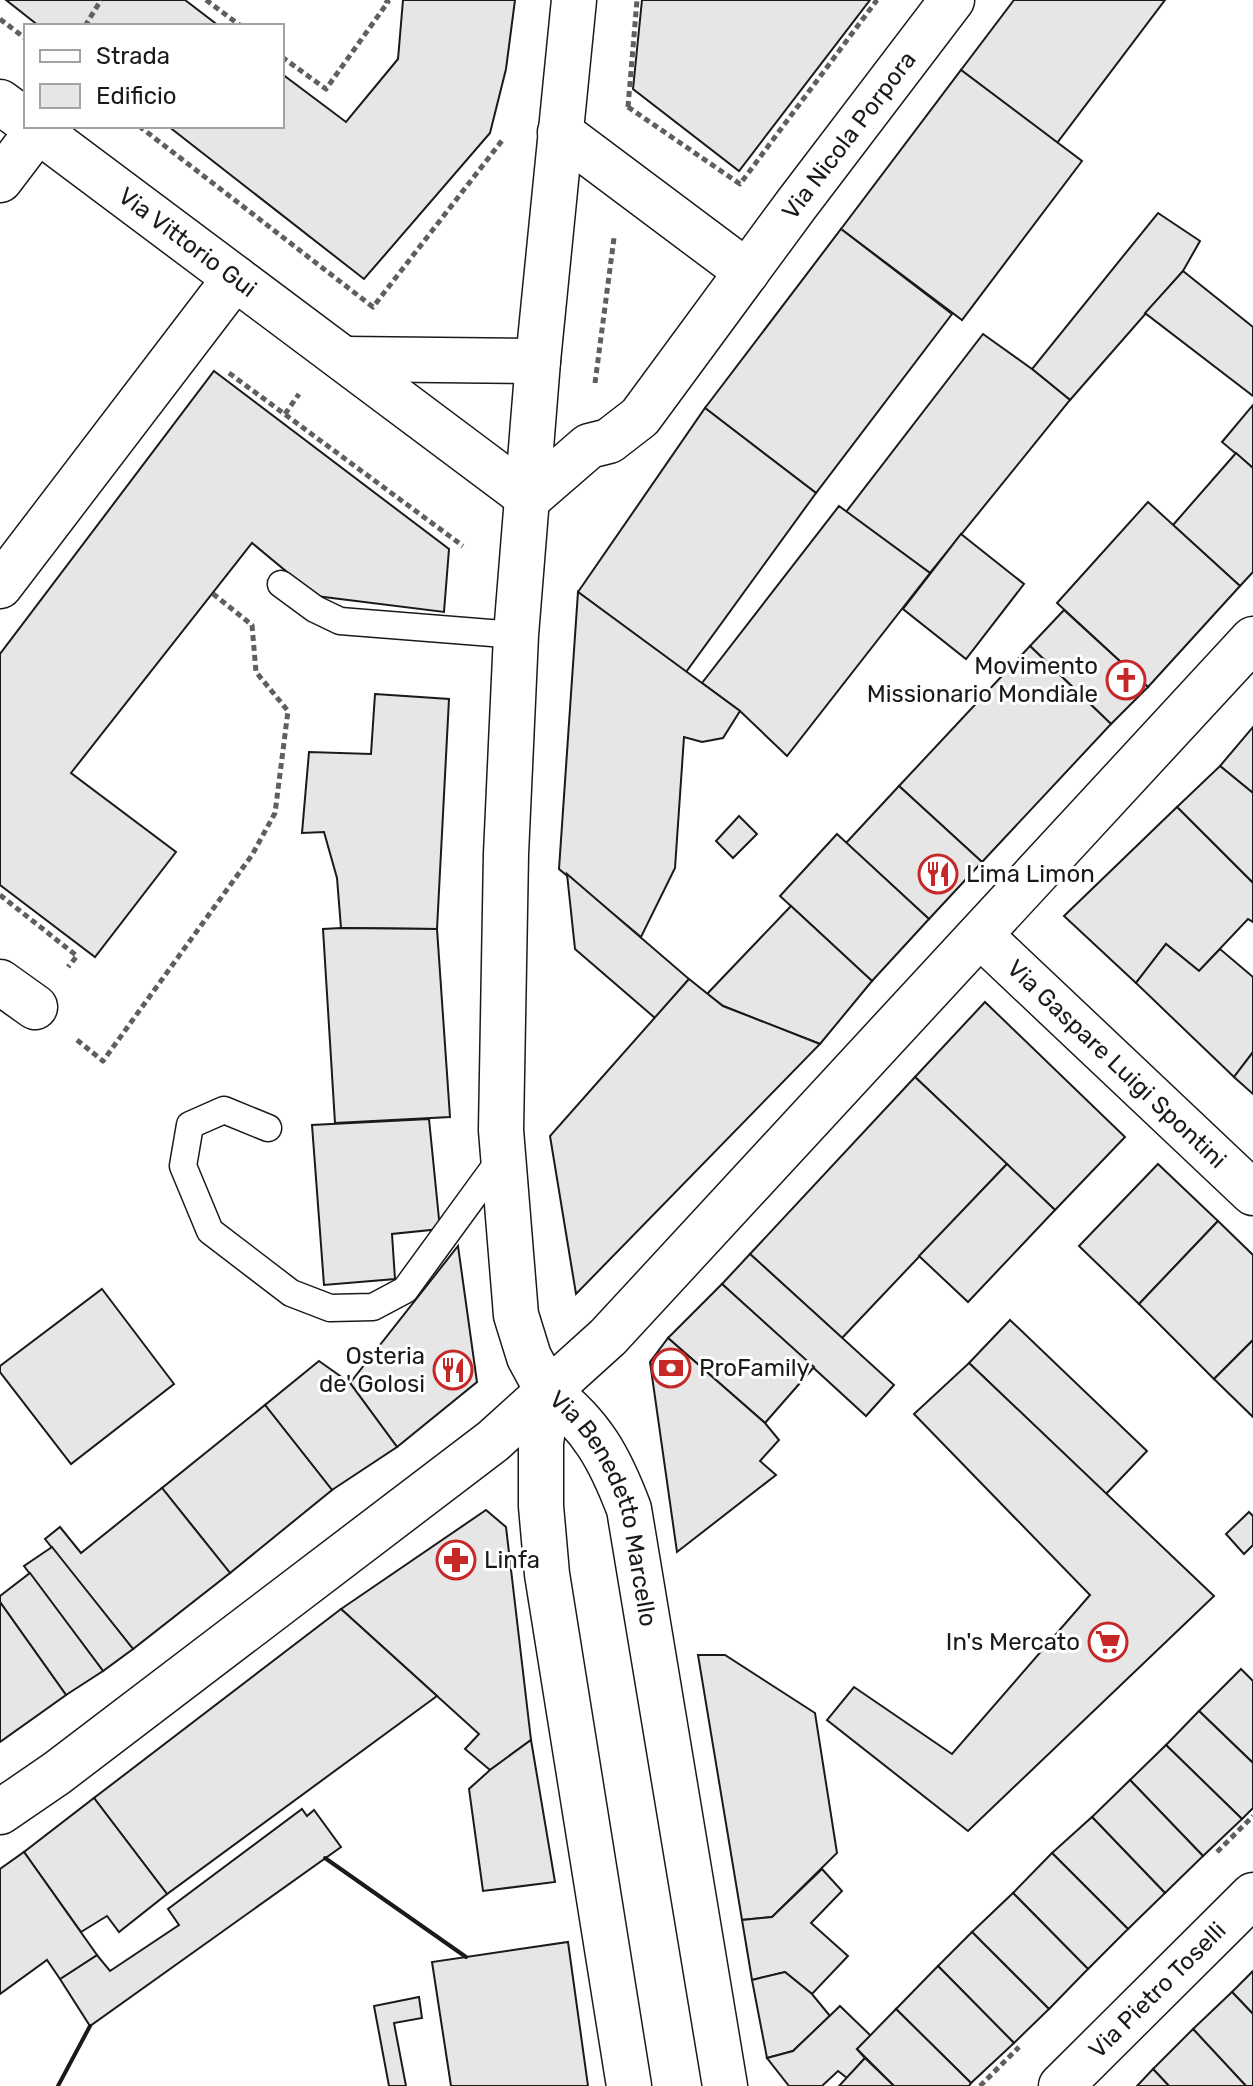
<svg xmlns="http://www.w3.org/2000/svg" width="1253" height="2086" viewBox="0 0 1253 2086" font-family="Rubik,sans-serif">
<style>
.building{fill:#e6e6e6;stroke:#1a1a1a;stroke-width:2}
.lines{fill:none;stroke-linecap:round;stroke-linejoin:round}
.lane-casing{stroke:#1a1a1a;stroke-width:29}
.street-casing{stroke:#1a1a1a;stroke-width:47}
.secondary-casing{stroke:#1a1a1a;stroke-width:47}
.primary-casing{stroke:#1a1a1a;stroke-width:47}
.path{stroke:#5f5f5f;stroke-width:5;stroke-dasharray:6 4;stroke-linecap:butt}
.lane{stroke:#fff;stroke-width:26}
.street{stroke:#fff;stroke-width:44}
.secondary{stroke:#fff;stroke-width:44}
.primary{stroke:#fff;stroke-width:44}
.wall{stroke:#1a1a1a;stroke-width:4}
.labels{text-anchor:middle;stroke-width:6;stroke-linejoin:round;paint-order:stroke}
.street-label{font-size:24px;fill:#1a1a1a;stroke:#fff}
.poi-label{font-size:24px;fill:#1a1a1a;stroke:#fff;text-anchor:end}
</style>
<rect width="100%" height="100%" fill="#fff"/>
<g class="building">
<polygon points="6,0 185,0 219,26 39,26"/>
<polygon points="403,0 515,0 506,69 490,133 364,279 168,126 282,126 282,74 346,122 398,59"/>
<polygon points="642,0 870,0 739,171 633,89"/>
<polygon points="1014,0 1165,0 1057,143 961,70"/>
<polygon points="961,70 1082,161 962,320 841,229"/>
<polygon points="1158,213 1200,241 1183,271 1070,400 1032,369"/>
<polygon points="841,229 952,314 816,493 705,408"/>
<polygon points="1183,271 1253,327 1253,396 1145,313"/>
<polygon points="983,334 1032,369 1070,400 930,573 846,512"/>
<polygon points="214,371 449,549 444,612 316,596 252,543 71,773 176,852 95,957 0,885 0,654"/>
<polygon points="1253,405 1253,468 1222,442"/>
<polygon points="705,408 816,493 686,672 578,592"/>
<polygon points="1236,453 1253,468 1253,572 1240,586 1173,525"/>
<polygon points="1148,502 1240,586 1148,687 1057,603"/>
<polygon points="839,506 930,573 787,756 740,711 702,683"/>
<polygon points="961,534 1024,584 966,659 903,609"/>
<polygon points="578,592 740,711 723,738 702,742 684,737 675,868 641,937 559,869"/>
<polygon points="1064,610 1148,687 1111,724 1030,646"/>
<polygon points="1030,646 1111,724 982,862 899,786"/>
<polygon points="375,694 449,699 437,929 341,928 337,878 324,832 302,833 309,752 371,754"/>
<polygon points="1253,727 1253,793 1220,766"/>
<polygon points="1220,766 1253,793 1253,883 1177,807"/>
<polygon points="899,786 982,862 929,919 846,843"/>
<polygon points="1177,807 1253,883 1253,922 1248,919 1199,971 1166,944 1136,983 1064,916"/>
<polygon points="739,816 757,834 733,858 716,841"/>
<polygon points="837,834 929,919 872,981 780,896"/>
<polygon points="567,874 689,979 655,1018 575,949"/>
<polygon points="791,906 872,981 820,1044 723,1006 707,994"/>
<polygon points="341,928 437,929 450,1117 335,1123 323,929"/>
<polygon points="1166,944 1199,971 1220,949 1253,977 1253,1052 1234,1077 1136,983"/>
<polygon points="689,979 723,1006 820,1044 576,1294 550,1136"/>
<polygon points="985,1002 1125,1137 1055,1210 915,1077"/>
<polygon points="1253,1052 1253,1094 1234,1077"/>
<polygon points="915,1077 1007,1164 842,1338 750,1254"/>
<polygon points="429,1119 440,1229 392,1234 395,1279 324,1285 312,1125"/>
<polygon points="1007,1164 1055,1210 968,1302 919,1256"/>
<polygon points="1158,1164 1218,1221 1139,1304 1079,1246"/>
<polygon points="1218,1221 1253,1255 1253,1340 1214,1379 1139,1304"/>
<polygon points="458,1246 477,1382 397,1447 350,1383"/>
<polygon points="750,1254 894,1385 866,1416 722,1284"/>
<polygon points="722,1284 814,1367 765,1423 668,1338"/>
<polygon points="102,1289 174,1384 71,1464 0,1372 0,1366"/>
<polygon points="1010,1320 1147,1451 1106,1494 969,1363"/>
<polygon points="668,1338 765,1423 779,1440 760,1461 776,1475 677,1552 650,1362"/>
<polygon points="1253,1340 1253,1417 1214,1379"/>
<polygon points="319,1361 350,1383 397,1447 332,1490 265,1405"/>
<polygon points="969,1363 1214,1596 968,1831 827,1720 854,1687 952,1754 1090,1595 914,1414"/>
<polygon points="265,1405 332,1490 230,1573 162,1488"/>
<polygon points="162,1488 230,1573 133,1649 45,1539 60,1527 81,1553"/>
<polygon points="486,1510 506,1527 531,1740 490,1770 465,1749 479,1734 341,1609"/>
<polygon points="1249,1512 1253,1516 1253,1545 1244,1554 1226,1534"/>
<polygon points="52,1547 133,1649 103,1671 24,1566"/>
<polygon points="30,1573 103,1671 66,1695 0,1602 0,1596"/>
<polygon points="0,1602 66,1695 0,1742"/>
<polygon points="341,1609 437,1696 167,1894 94,1798"/>
<polygon points="698,1655 725,1655 815,1713 837,1853 772,1917 742,1920"/>
<polygon points="1241,1669 1253,1681 1253,1763 1199,1711"/>
<polygon points="1199,1711 1253,1763 1253,1808 1242,1819 1166,1745"/>
<polygon points="531,1740 555,1882 483,1891 469,1789 490,1770"/>
<polygon points="1166,1745 1242,1819 1203,1856 1130,1780"/>
<polygon points="1130,1780 1203,1856 1165,1893 1092,1817"/>
<polygon points="94,1798 167,1894 119,1932 107,1916 81,1932 24,1852"/>
<polygon points="302,1809 307,1816 314,1810 341,1847 90,2026 60,1979 97,1955 110,1971 179,1925 168,1909"/>
<polygon points="1092,1817 1165,1893 1128,1929 1052,1853"/>
<polygon points="24,1852 97,1955 60,1979 47,1960 0,1994 0,1869"/>
<polygon points="1052,1853 1128,1929 1088,1969 1013,1893"/>
<polygon points="822,1869 842,1891 811,1923 848,1956 812,1994 785,1972 752,1980 742,1920 772,1917"/>
<polygon points="1013,1893 1088,1969 1049,2009 972,1932"/>
<polygon points="972,1932 1049,2009 1014,2043 938,1966"/>
<polygon points="568,1942 588,2086 451,2086 432,1962"/>
<polygon points="938,1966 1014,2043 971,2083 896,2009"/>
<polygon points="1253,1971 1253,2014 1232,1992"/>
<polygon points="785,1972 812,1994 830,2016 793,2051 767,2058 752,1980"/>
<polygon points="1232,1992 1253,2014 1253,2086 1246,2086 1193,2029"/>
<polygon points="419,1997 422,2018 394,2023 406,2086 389,2086 374,2006"/>
<polygon points="840,2006 871,2036 857,2049 865,2058 847,2078 838,2071 822,2086 789,2086 767,2058 793,2051"/>
<polygon points="896,2009 971,2083 969,2086 894,2086 857,2049"/>
<polygon points="1193,2029 1246,2086 1169,2086 1153,2069"/>
<polygon points="865,2058 894,2086 839,2086"/>
<polygon points="1153,2069 1169,2086 1137,2086"/>
</g>
<g class="lines">
<defs>
<g id="lane">
<polyline points="281,584 315,609 340,621 516,635"/>
<polyline points="268,1128 224,1110 190,1125 183,1166 210,1231 291,1293 330,1308 373,1307 405,1290 502,1157"/>
</g>
<g id="street">
<polyline points="0,102 26,121"/>
<path id="s1" d="M32,126L529,498"/>
<polyline points="560,132 747,272"/>
<polyline points="0,180 38,130"/>
<polyline points="344,359 538,361"/>
<path id="s2" d="M529,498L589,446L609,441L640,417L796,205L952,0"/>
<polyline points="0,586 235,278"/>
<path id="s3" d="M980,935L1253,1193"/>
<polyline points="0,982 35,1007"/>
<polyline points="548,1392 529,1357 516,1315 501,1130 506,854 516,635 538,361 574,0"/>
</g>
<g id="secondary">
<path id="s4" d="M629,2086L547,1574L541,1506V1443L548,1392C592,1425 610,1459 629,1509L725,2086"/>
</g>
<g id="primary">
<polyline points="0,1812 57,1773 493,1441 608,1337 1253,639"/>
<path id="s5" d="M1061,2086L1253,1895"/>
</g>
</defs>
<use href="#lane" class="lane-casing"/>
<use href="#street" class="street-casing"/>
<use href="#secondary" class="secondary-casing"/>
<use href="#primary" class="primary-casing"/>
<g class="path">
<polyline points="206,0 241,26"/>
<polyline points="0,19 26,39"/>
<polyline points="85,26 101,0"/>
<polyline points="282,57 326,89 388,2 385,0"/>
<polyline points="628,107 740,184 877,0"/>
<polyline points="628,107 637,0"/>
<polyline points="139,126 373,307 504,138"/>
<polyline points="229,373 463,546"/>
<polyline points="595,383 614,238"/>
<polyline points="285,414 299,394"/>
<polyline points="0,895 77,956 68,967"/>
<polyline points="77,1040 103,1061 252,855 275,813 288,711 256,672 252,625 212,593"/>
<polyline points="1217,1852 1253,1816"/>
<polyline points="980,2086 1019,2047"/>
</g>
<use href="#lane" class="lane"/>
<use href="#street" class="street"/>
<use href="#secondary" class="secondary"/>
<use href="#primary" class="primary"/>
<g class="wall">
<polyline points="325,1858 466,1957"/>
<polyline points="58,2086 90,2026"/>
</g>
</g>
<defs>
<symbol id="church-ring" viewBox="-11 -11 22 22"><circle r="9.5" fill="#fff" stroke="#c62828" stroke-width="1.5"/><path d="M-1.2-6h2.4v3.5h3.3v2.4h-3.3V6h-2.4V-.1h-3.3v-2.4h3.3Z" fill="#c62828"/></symbol>
<symbol id="restaurant-ring" viewBox="-11 -11 22 22"><circle r="9.5" fill="#fff" stroke="#c62828" stroke-width="1.5"/><path d="M-5-6h1v4h1v-4h1v4h1v-4h1v5L-1.5 .5V6h-2V.5L-5-1ZM5-6V6H3V1.5H1.5Q1.5-4 5-6Z" fill="#c62828"/></symbol>
<symbol id="bank-ring" viewBox="-11 -11 22 22"><circle r="9.5" fill="#fff" stroke="#c62828" stroke-width="1.5"/><path d="M-6-4H6V4H-6ZM0-2.3a2.3 2.3 0 1 0 0 4.6a2.3 2.3 0 1 0 0-4.6Z" fill="#c62828"/></symbol>
<symbol id="pharmacy-ring" viewBox="-11 -11 22 22"><circle r="9.5" fill="#fff" stroke="#c62828" stroke-width="1.5"/><path d="M-2-6h4v4h4v4h-4v4h-4v-4h-4v-4h4Z" fill="#c62828"/></symbol>
<symbol id="supermarket-ring" viewBox="-11 -11 22 22"><circle r="9.5" fill="#fff" stroke="#c62828" stroke-width="1.5"/><path d="M-6-5.5h2.5l.6 2H6L4.5 2H-2.5L-4.4-4H-6ZM-1.5 3.2a1.3 1.3 0 1 0 .1 0ZM3 3.2a1.3 1.3 0 1 0 .1 0Z" fill="#c62828"/></symbol>
</defs>
<g fill-rule="evenodd">
<use href="#church-ring" x="1104" y="658" width="44" height="44"/>
<use href="#restaurant-ring" x="916" y="852" width="44" height="44"/>
<use href="#bank-ring" x="649" y="1346" width="44" height="44"/>
<use href="#restaurant-ring" x="431" y="1348" width="44" height="44"/>
<use href="#pharmacy-ring" x="434" y="1538" width="44" height="44"/>
<use href="#supermarket-ring" x="1086" y="1620" width="44" height="44"/>
</g>
<g class="labels">
<g class="street-label">
<text dy="8" stroke="none"><textPath href="#s2" startOffset="490">Via Nicola Porpora</textPath></text>
<text dy="8" stroke="none"><textPath href="#s1" startOffset="194">Via Vittorio Gui</textPath></text>
<text dy="8" stroke="none"><textPath href="#s3" startOffset="188">Via Gaspare Luigi Spontini</textPath></text>
<text dy="8" stroke="none"><textPath href="#s4" startOffset="836">Via Benedetto Marcello</textPath></text>
<text dy="8" stroke="none"><textPath href="#s5" startOffset="136">Via Pietro Toselli</textPath></text>
</g>
<g class="poi-label">
<text x="1098" y="674">Movimento<tspan x="1098" dy="28">Missionario Mondiale</tspan></text>
<text x="966" y="882" text-anchor="start">Lima Limon</text>
<text x="425" y="1364">Osteria<tspan x="425" dy="28">de' Golosi</tspan></text>
<text x="699" y="1376" text-anchor="start">ProFamily</text>
<text x="484" y="1568" text-anchor="start">Linfa</text>
<text x="1080" y="1650">In's Mercato</text>
</g>
</g>
<rect x="24" y="24" width="260" height="104" fill="#ffffff" stroke="#a3a3a3" stroke-width="2"/>
<rect x="40" y="50" width="40" height="12" fill="#ffffff" stroke="#a3a3a3" stroke-width="2"/>
<text x="96" y="64" font-size="24" fill="#1a1a1a">Strada</text>
<rect x="40" y="84" width="40" height="24" fill="#e6e6e6" stroke="#a3a3a3" stroke-width="2"/>
<text x="96" y="104" font-size="24" fill="#1a1a1a">Edificio</text>
</svg>
